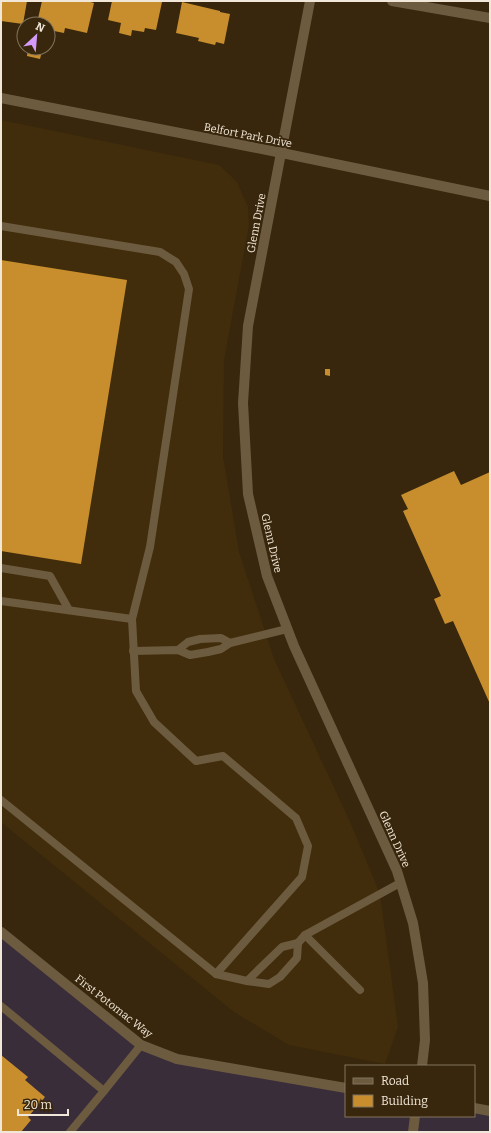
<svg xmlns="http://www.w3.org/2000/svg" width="491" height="1133" viewBox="0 0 491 1133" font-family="Bitter,serif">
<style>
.commercial{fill:#3a2d3a}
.built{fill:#412d0b}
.building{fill:#c88e2d}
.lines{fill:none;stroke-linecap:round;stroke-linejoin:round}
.service{stroke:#6d5b40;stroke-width:8}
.minor{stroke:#6d5b40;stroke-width:10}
.tertiary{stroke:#6d5b40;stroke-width:10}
.labels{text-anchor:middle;stroke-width:4;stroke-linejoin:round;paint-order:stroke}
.street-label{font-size:11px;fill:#f1e7d8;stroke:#38270d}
</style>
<rect width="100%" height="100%" fill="#38270d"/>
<polygon class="commercial" points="1,932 141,1045 177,1059 346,1088 346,1116 474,1116 474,1108 490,1111 490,1132 1,1132"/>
<polygon class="built" points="1,120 219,165 237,182 248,207 249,225 224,360 223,457 239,552 274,659 351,824 380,894 398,1027 385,1064 289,1045 234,1012 1,822"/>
<g class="building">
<polygon points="1,1 27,1 23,24 1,21"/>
<polygon points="42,1 87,1 94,3 87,33 65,28 64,33 49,30 50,26 48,25 48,24 37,23"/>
<polygon points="112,1 157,1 162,2 156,30 145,28 144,32 132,30 131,36 119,33 121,23 108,20"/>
<polygon points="182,2 220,11 220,12 230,14 224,44 216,42 215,45 198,41 199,38 176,33"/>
<polygon points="28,48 42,51 40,59 27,56"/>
<polygon points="1,260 127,280 81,564 1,551"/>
<polygon points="325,369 330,369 330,376 325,375"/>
<polygon points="454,471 461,485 490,472 490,704 453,621 445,624 434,599 441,596 403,511 408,509 401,495"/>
<polygon points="1,1055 28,1077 25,1080 45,1097 28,1117 31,1120 21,1132 1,1132"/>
</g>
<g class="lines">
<g class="service">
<polyline points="1,226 160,252 176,262 184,274 189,289 150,547 132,619 136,691 154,722 196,761 223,756 296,818 308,846 302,877 216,974"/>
<polyline points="1,568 50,576 69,610"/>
<polyline points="1,601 132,619"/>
<polyline points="178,650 188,642 200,639 221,638 230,643"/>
<polyline points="133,651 178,650 190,655 208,652 221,649 230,643 287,629"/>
<polyline points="1,800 216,974 247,981 269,984 280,977 297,958 298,943 305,935 400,883"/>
<polyline points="305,935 360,990"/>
<polyline points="247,981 282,947 298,943"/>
<polyline points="1,1006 104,1091"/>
<polyline points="70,1132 104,1091 141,1045"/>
</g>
<g class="minor">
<polyline points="392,1 490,18"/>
<polyline points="1,932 141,1045 177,1059 346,1088"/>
<polyline points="474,1108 490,1111"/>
</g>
<g class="tertiary">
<polyline points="310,1 248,326 243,403 248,494 267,576 294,646 397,871 413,923 423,983 425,1040 422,1066"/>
<polyline points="1,98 282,153 490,196"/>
<polyline points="413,1132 415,1116"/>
</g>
</g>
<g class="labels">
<g class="street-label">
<text transform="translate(248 135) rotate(11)" y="4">Belfort Park Drive</text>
<text transform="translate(256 223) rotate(-79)" y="4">Glenn Drive</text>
<text transform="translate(272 543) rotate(77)" y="4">Glenn Drive</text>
<text transform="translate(395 839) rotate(66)" y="4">Glenn Drive</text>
<text transform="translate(114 1006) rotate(38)" y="4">First Potomac Way</text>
</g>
</g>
<rect width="491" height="1133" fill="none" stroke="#f1e7d8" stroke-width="4"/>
<rect x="345" y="1065" width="130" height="52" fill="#38270d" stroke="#82745e"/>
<rect x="353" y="1078" width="20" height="6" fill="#6d5b40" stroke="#82745e"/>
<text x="381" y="1085" font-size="12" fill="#f1e7d8">Road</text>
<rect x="353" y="1095" width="20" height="12" fill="#c88e2d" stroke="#82745e"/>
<text x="381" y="1105" font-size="12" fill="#f1e7d8">Building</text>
<g transform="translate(36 36) rotate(26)"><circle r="19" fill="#38270d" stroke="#82745e"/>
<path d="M0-3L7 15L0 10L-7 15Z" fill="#d59bfa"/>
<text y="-6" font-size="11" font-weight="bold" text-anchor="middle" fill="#f1e7d8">N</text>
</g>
<path d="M18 1109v6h50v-6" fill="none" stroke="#f1e7d8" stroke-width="2"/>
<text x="24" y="1109" font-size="12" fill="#f1e7d8" stroke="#38270d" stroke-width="3" paint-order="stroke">20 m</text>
</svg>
